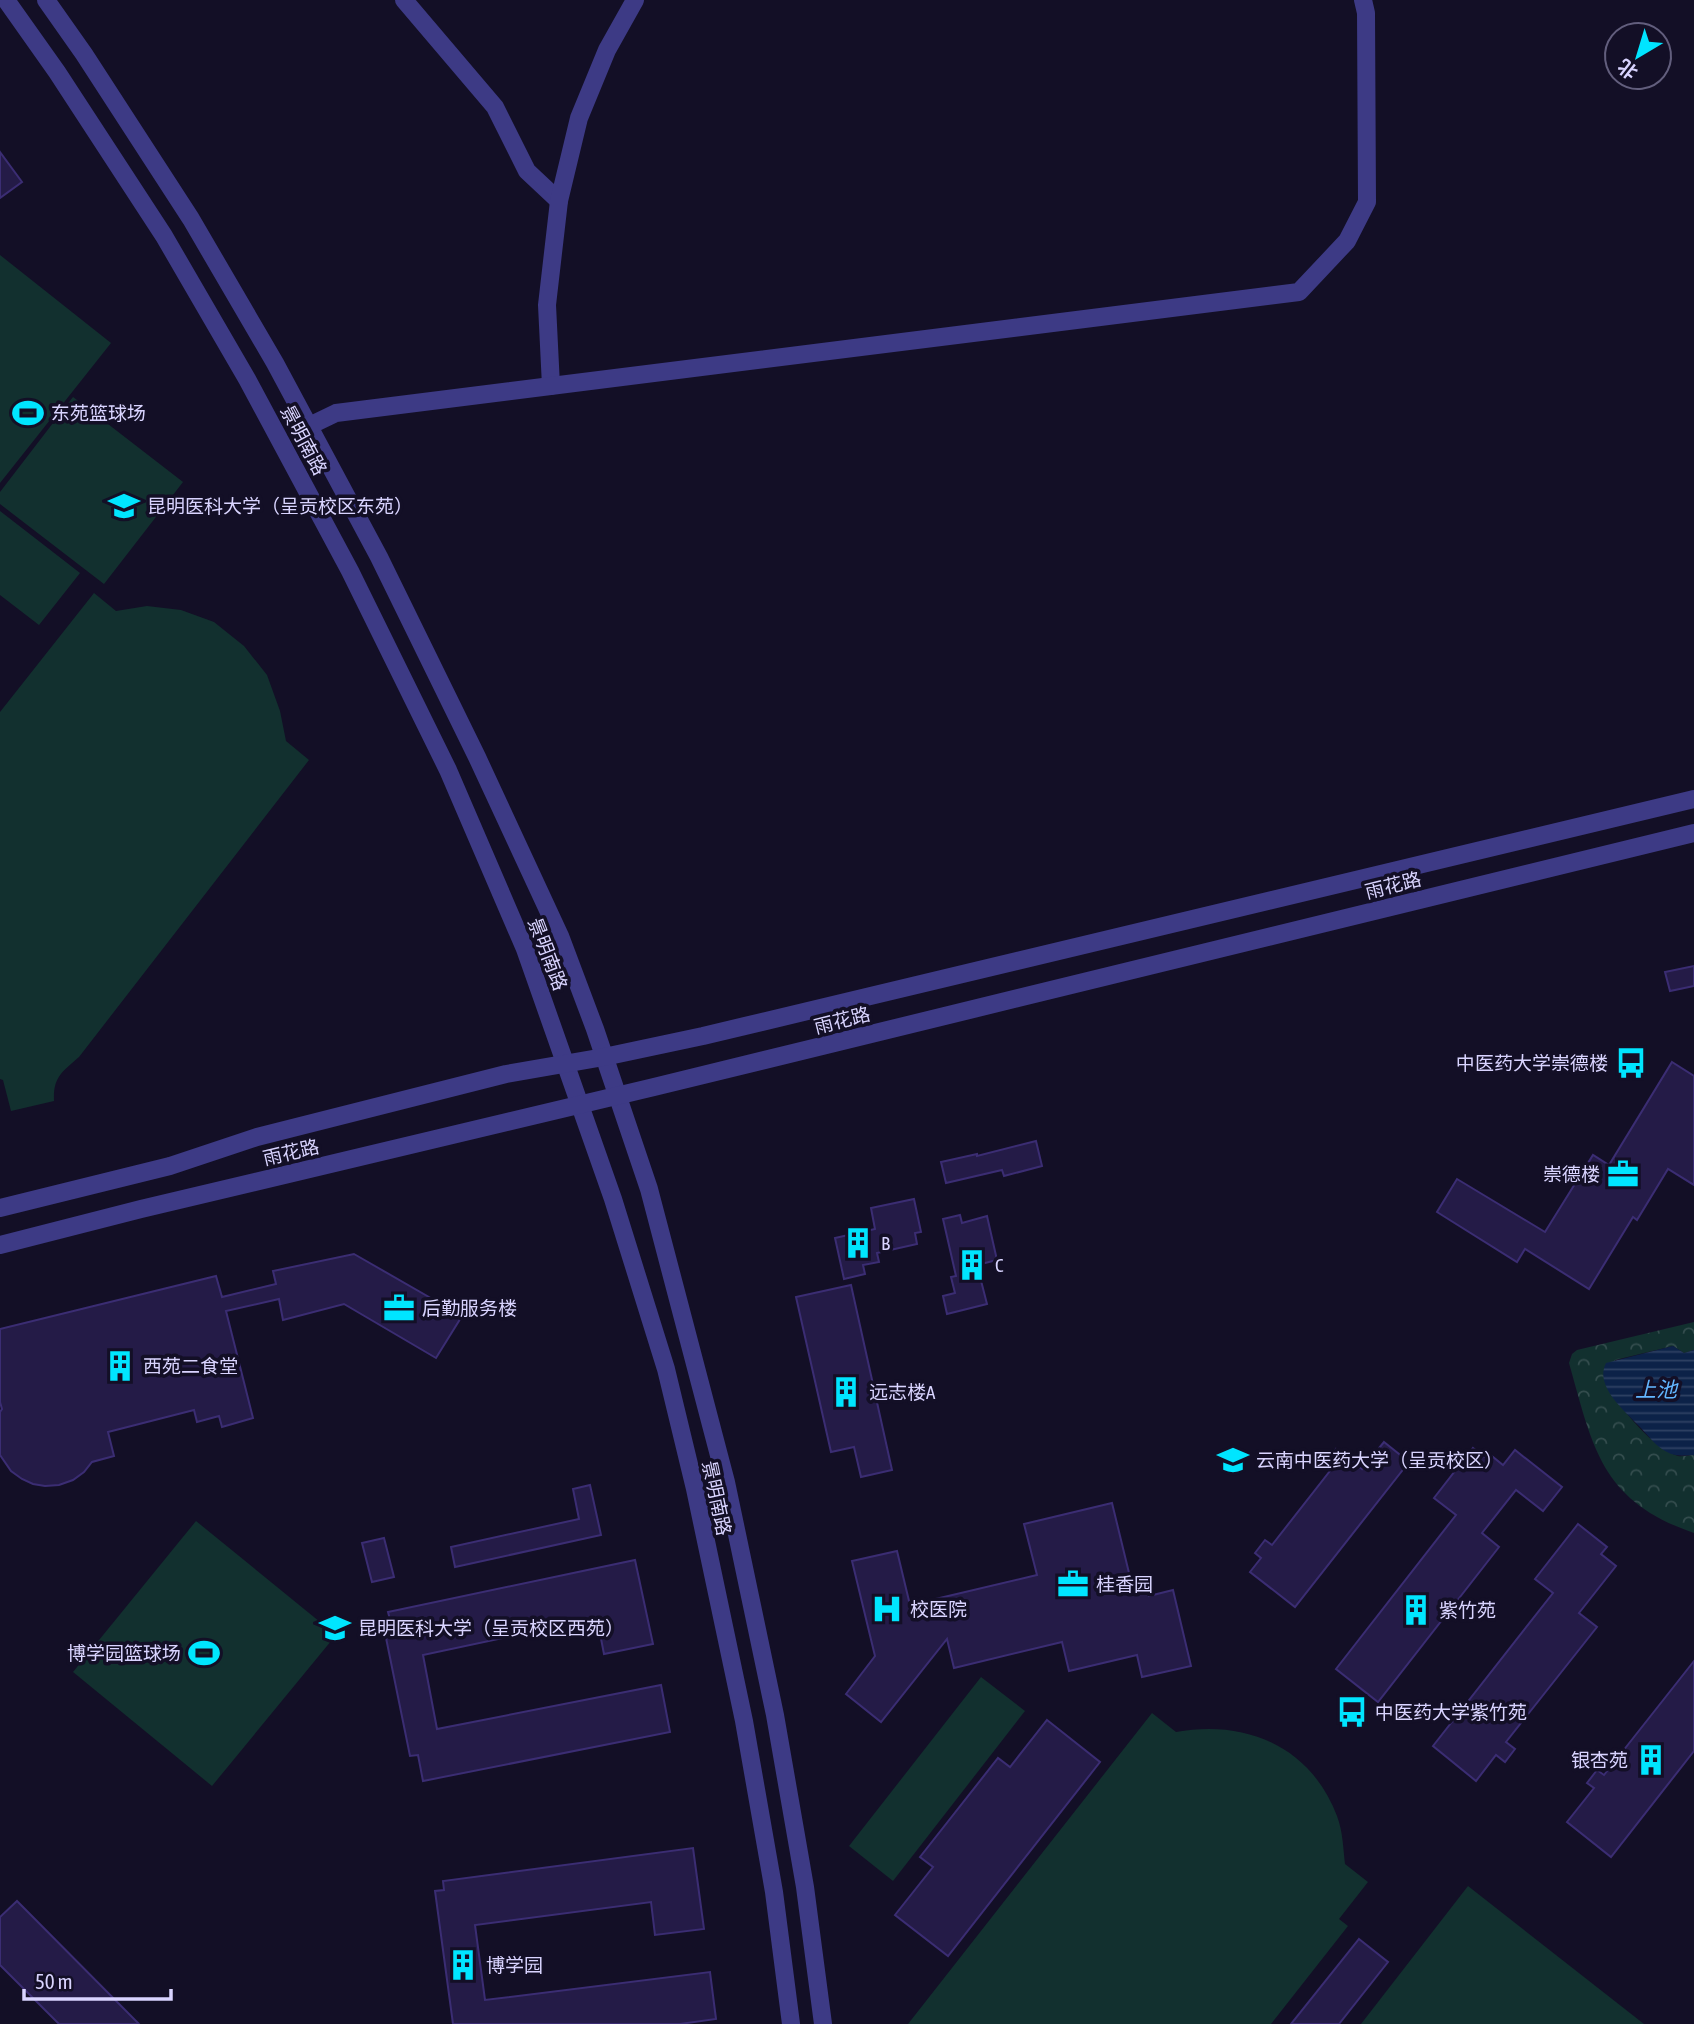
<svg xmlns="http://www.w3.org/2000/svg" width="1694" height="2024" viewBox="0 0 1694 2024" font-family="'Asap Condensed','Noto Sans SC',sans-serif">
<style>
.park{fill:url(#park-crowns)}
.garden{fill:#12302f}
.water{fill:url(#water-rules)}
.building{fill:#241b47;stroke:#3b2d73;stroke-width:2}
.lines{fill:none;stroke-linecap:round;stroke-linejoin:round}
.minor{stroke:#3d3a85;stroke-width:18}
.labels{text-anchor:middle;stroke-width:7;stroke-linejoin:round;paint-order:stroke}
.poi-label{font-size:19px;fill:#d9d4ff;stroke:#130f26;text-anchor:start}
.street-label{font-size:19px;fill:#d9d4ff;stroke:#130f26}
.water-label{font-size:21px;font-style:italic;fill:#62b6ff;stroke:#130f26}
</style>
<defs>
<pattern id="park-crowns" width="20" height="18" patternUnits="userSpaceOnUse" patternTransform="scale(1.75)"><rect width="20" height="18" fill="#12302f"/><path d="M2 6a3 3 0 1 1 6 0M12 15a3 3 0 1 1 6 0" fill="none" stroke="#344d4e"/></pattern>
<pattern id="water-rules" width="6" height="5" patternUnits="userSpaceOnUse" patternTransform="scale(1.75)"><rect width="6" height="5" fill="#0c2248"/><path d="M0 2.5h6" fill="none" stroke="#2f4163"/></pattern>
</defs>
<rect width="100%" height="100%" fill="#130f26"/>
<path class="park" d="M1694,1322V1350L1684,1353L1673,1346L1615,1360L1607,1387C1621,1408 1653,1449 1678,1456C1682,1457 1689,1455 1694,1455V1533C1601,1501 1593,1448 1569,1363L1572,1354L1577,1350Z"/>
<g class="garden">
<polygon points="0,255 111,343 0,483"/>
<polygon points="73,397 183,482 104,584 0,504 0,492"/>
<polygon points="0,511 80,573 39,625 0,595"/>
<path d="M94,593L116,611L147,606L181,610L214,622L244,646L267,675L280,711L286,741L309,760L79,1057C62,1072 53,1077 54,1101L11,1111L3,1080L0,1079V712Z"/>
<polygon points="196,1521 336,1635 212,1786 73,1672"/>
<polygon points="981,1677 1025,1711 893,1881 849,1846"/>
<path d="M1152,1713L1176,1732C1246,1719 1311,1747 1337,1816C1343,1832 1343,1848 1345,1864L1368,1882L1339,1919L1348,1926L1271,2024H908Z"/>
<polygon points="1468,1886 1644,2024 1361,2024"/>
</g>
<path class="water" d="M1673,1346L1684,1353L1694,1350V1455C1685,1455 1676,1457 1667,1452C1656,1447 1648,1435 1639,1426C1624,1410 1594,1386 1606,1363Z"/>
<g class="building">
<polygon points="0,152 22,182 0,198"/>
<polygon points="1694,966 1694,986 1670,991 1665,972"/>
<polygon points="1672,1062 1694,1076 1694,1185 1668,1169 1637,1220 1633,1217 1589,1289 1525,1249 1517,1262 1437,1212 1457,1179 1545,1232 1593,1155 1609,1165"/>
<polygon points="1036,1141 1042,1166 1004,1176 1002,1170 946,1183 941,1162 977,1154 977,1156"/>
<polygon points="914,1199 921,1232 915,1233 917,1244 877,1253 879,1262 863,1265 865,1274 844,1279 835,1238 875,1229 871,1208"/>
<polygon points="960,1215 962,1223 987,1216 997,1260 977,1265 987,1304 947,1314 943,1296 955,1293 951,1277 956,1276 943,1219"/>
<polygon points="354,1254 462,1316 436,1358 344,1304 283,1320 279,1299 226,1311 253,1418 222,1427 219,1416 197,1422 194,1410 108,1432 114,1456 92,1462 84,1472 73,1480 59,1485 45,1486 33,1484 22,1479 11,1471 0,1455 0,1412 2,1409 0,1402 0,1329 216,1276 222,1297 276,1284 273,1271"/>
<polygon points="851,1285 892,1470 861,1477 854,1447 831,1452 796,1297"/>
<polygon points="1384,1442 1409,1462 1295,1607 1250,1572 1261,1558 1255,1553 1265,1540 1272,1545 1333,1467 1326,1462 1336,1449 1362,1469"/>
<polygon points="1473,1448 1485,1457 1488,1453 1503,1465 1515,1450 1562,1487 1543,1511 1516,1490 1482,1533 1499,1547 1378,1702 1336,1669 1456,1515 1434,1498"/>
<polygon points="590,1485 601,1535 455,1567 451,1547 579,1519 573,1489"/>
<polygon points="1112,1503 1130,1577 1144,1574 1149,1596 1173,1590 1191,1666 1142,1677 1137,1655 1069,1671 1062,1642 954,1668 947,1639 881,1722 846,1694 875,1656 852,1561 897,1551 910,1605 1037,1575 1024,1524"/>
<polygon points="1578,1524 1607,1547 1601,1554 1616,1566 1579,1613 1597,1627 1506,1742 1515,1749 1505,1762 1496,1755 1476,1781 1433,1746 1553,1593 1535,1579"/>
<polygon points="384,1538 394,1577 372,1582 362,1543"/>
<polygon points="635,1560 653,1644 604,1654 597,1618 423,1655 437,1729 661,1685 670,1732 423,1781 418,1755 410,1756 384,1628 392,1627 388,1612"/>
<polygon points="1694,1661 1694,1751 1611,1857 1567,1822 1594,1788 1587,1783 1597,1770 1604,1775"/>
<polygon points="1047,1720 1100,1762 948,1956 895,1915 933,1867 920,1857 998,1758 1010,1767"/>
<polygon points="693,1848 704,1929 655,1935 651,1902 475,1925 485,2000 710,1972 716,2019 680,2024 453,2024 435,1891 444,1890 443,1881"/>
<polygon points="17,1901 139,2024 59,2024 0,1965 0,1917"/>
<polygon points="1359,1939 1388,1962 1339,2024 1291,2024"/>
</g>
<g class="lines">
<g class="minor">
<polyline points="6,0 57,72 164,236 247,379 350,571 448,770 525,949 613,1199 666,1369 695,1489 744,1721 774,1892 791,2024"/>
<polyline points="46,0 84,54 191,219 275,363 379,557 477,757 560,936 595,1029 649,1189 726,1482 775,1715 805,1887 823,2024"/>
<polyline points="404,0 495,107 527,171 559,201"/>
<polyline points="551,386 547,305 559,201 579,118 607,50 635,0"/>
<polyline points="309,426 336,413 1299,292 1347,241 1367,202 1366,13 1363,0"/>
<polyline points="0,1208 170,1166 257,1137 506,1074 604,1057 703,1036 1694,799"/>
<polyline points="0,1245 141,1209 654,1087 1694,833"/>
</g>
</g>
<defs>
<symbol id="stadium-bare" viewBox="-9 -9 18 18"><path d="M0-5a6.5 5 0 1 0 0 10a6.5 5 0 1 0 0-10ZM-3.5-1.8h7v3.6h-7Z" fill="#00e5ff" stroke="#130f26" stroke-width="2.5" paint-order="stroke"/></symbol>
<symbol id="university-bare" viewBox="-9 -9 18 18"><path d="M0-5L7-2L0 1L-7-2ZM-4 1L0 2.5L4 1V4Q0 6-4 4Z" fill="#00e5ff" stroke="#130f26" stroke-width="2.5" paint-order="stroke"/></symbol>
<symbol id="bus-bare" viewBox="-9 -9 18 18"><path d="M-5-6H5V4H4V6H2V4H-2V6H-4V4H-5ZM-3.5-4V0h7V-4ZM-3.5 1.2v1.5H-2V1.2ZM2 1.2v1.5H3.5V1.2Z" fill="#00e5ff" stroke="#130f26" stroke-width="2.5" paint-order="stroke"/></symbol>
<symbol id="office-bare" viewBox="-9 -9 18 18"><path d="M-6-3h4V-5.5h4V-3h4V5H-6ZM-1-4.5V-3h2v-1.5ZM-6 0V1H6V0Z" fill="#00e5ff" stroke="#130f26" stroke-width="2.5" paint-order="stroke"/></symbol>
<symbol id="building-bare" viewBox="-9 -9 18 18"><path d="M-4-6H4V6H1V3H-1V6H-4ZM-2.5-4.3h1.7v1.8h-1.7ZM.8-4.3h1.7v1.8H.8ZM-2.5-1h1.7V.8h-1.7ZM.8-1h1.7V.8H.8Z" fill="#00e5ff" stroke="#130f26" stroke-width="2.5" paint-order="stroke"/></symbol>
<symbol id="hospital-bare" viewBox="-9 -9 18 18"><path d="M-5-5h3v3.5h4V-5h3V5h-3V1.5h-4V5h-3Z" fill="#00e5ff" stroke="#130f26" stroke-width="2.5" paint-order="stroke"/></symbol>
</defs>
<g fill-rule="evenodd">
<use href="#stadium-bare" x="6" y="391" width="44" height="44"/>
<use href="#university-bare" x="102" y="484" width="44" height="44"/>
<use href="#bus-bare" x="1609" y="1041" width="44" height="44"/>
<use href="#office-bare" x="1601" y="1152" width="44" height="44"/>
<use href="#building-bare" x="836" y="1221" width="44" height="44"/>
<use href="#building-bare" x="950" y="1243" width="44" height="44"/>
<use href="#office-bare" x="377" y="1286" width="44" height="44"/>
<use href="#building-bare" x="98" y="1344" width="44" height="44"/>
<use href="#building-bare" x="824" y="1370" width="44" height="44"/>
<use href="#university-bare" x="1211" y="1438" width="44" height="44"/>
<use href="#office-bare" x="1051" y="1562" width="44" height="44"/>
<use href="#hospital-bare" x="865" y="1587" width="44" height="44"/>
<use href="#building-bare" x="1394" y="1588" width="44" height="44"/>
<use href="#university-bare" x="313" y="1606" width="44" height="44"/>
<use href="#stadium-bare" x="182" y="1631" width="44" height="44"/>
<use href="#bus-bare" x="1330" y="1690" width="44" height="44"/>
<use href="#building-bare" x="1629" y="1738" width="44" height="44"/>
<use href="#building-bare" x="441" y="1943" width="44" height="44"/>
</g>
<g class="labels">
<g class="poi-label">
<text x="51" y="420">东苑篮球场</text>
<text x="147" y="513">昆明医科大学（呈贡校区东苑）</text>
<text x="1608" y="1070" text-anchor="end">中医药大学崇德楼</text>
<text x="1600" y="1181" text-anchor="end">崇德楼</text>
<text x="881" y="1250">B</text>
<text x="995" y="1272">C</text>
<text x="422" y="1315">后勤服务楼</text>
<text x="143" y="1373">西苑二食堂</text>
<text x="869" y="1399">远志楼A</text>
<text x="1256" y="1467">云南中医药大学（呈贡校区）</text>
<text x="1096" y="1591">桂香园</text>
<text x="910" y="1616">校医院</text>
<text x="1439" y="1617">紫竹苑</text>
<text x="358" y="1635">昆明医科大学（呈贡校区西苑）</text>
<text x="181" y="1660" text-anchor="end">博学园篮球场</text>
<text x="1375" y="1719">中医药大学紫竹苑</text>
<text x="1628" y="1767" text-anchor="end">银杏苑</text>
<text x="486" y="1972">博学园</text>
</g>
<g class="street-label">
<text transform="translate(304 440) rotate(62)" y="7">景明南路</text>
<text transform="translate(1393 885) rotate(-14)" y="7">雨花路</text>
<text transform="translate(548 954) rotate(69)" y="7">景明南路</text>
<text transform="translate(842 1020) rotate(-14)" y="7">雨花路</text>
<text transform="translate(291 1152) rotate(-13)" y="7">雨花路</text>
<text transform="translate(717 1498) rotate(78)" y="7">景明南路</text>
</g>
<g class="water-label">
<text x="1656" y="1397">上池</text>
</g>
</g>
<g transform="translate(1638 56) rotate(218)"><circle r="33" fill="#130f26" stroke="#625e7d" stroke-width="2"/>
<path d="M0-5L12 26L0 18L-12 26Z" fill="#00e5ff"/>
<text y="-10" font-size="19" font-weight="bold" text-anchor="middle" fill="#d9d4ff">北</text>
</g>
<path d="M24 1989v10h147v-10" fill="none" stroke="#d9d4ff" stroke-width="3.5"/>
<text x="35" y="1989" font-size="21" fill="#d9d4ff" stroke="#130f26" stroke-width="5" paint-order="stroke">50 m</text>
</svg>
